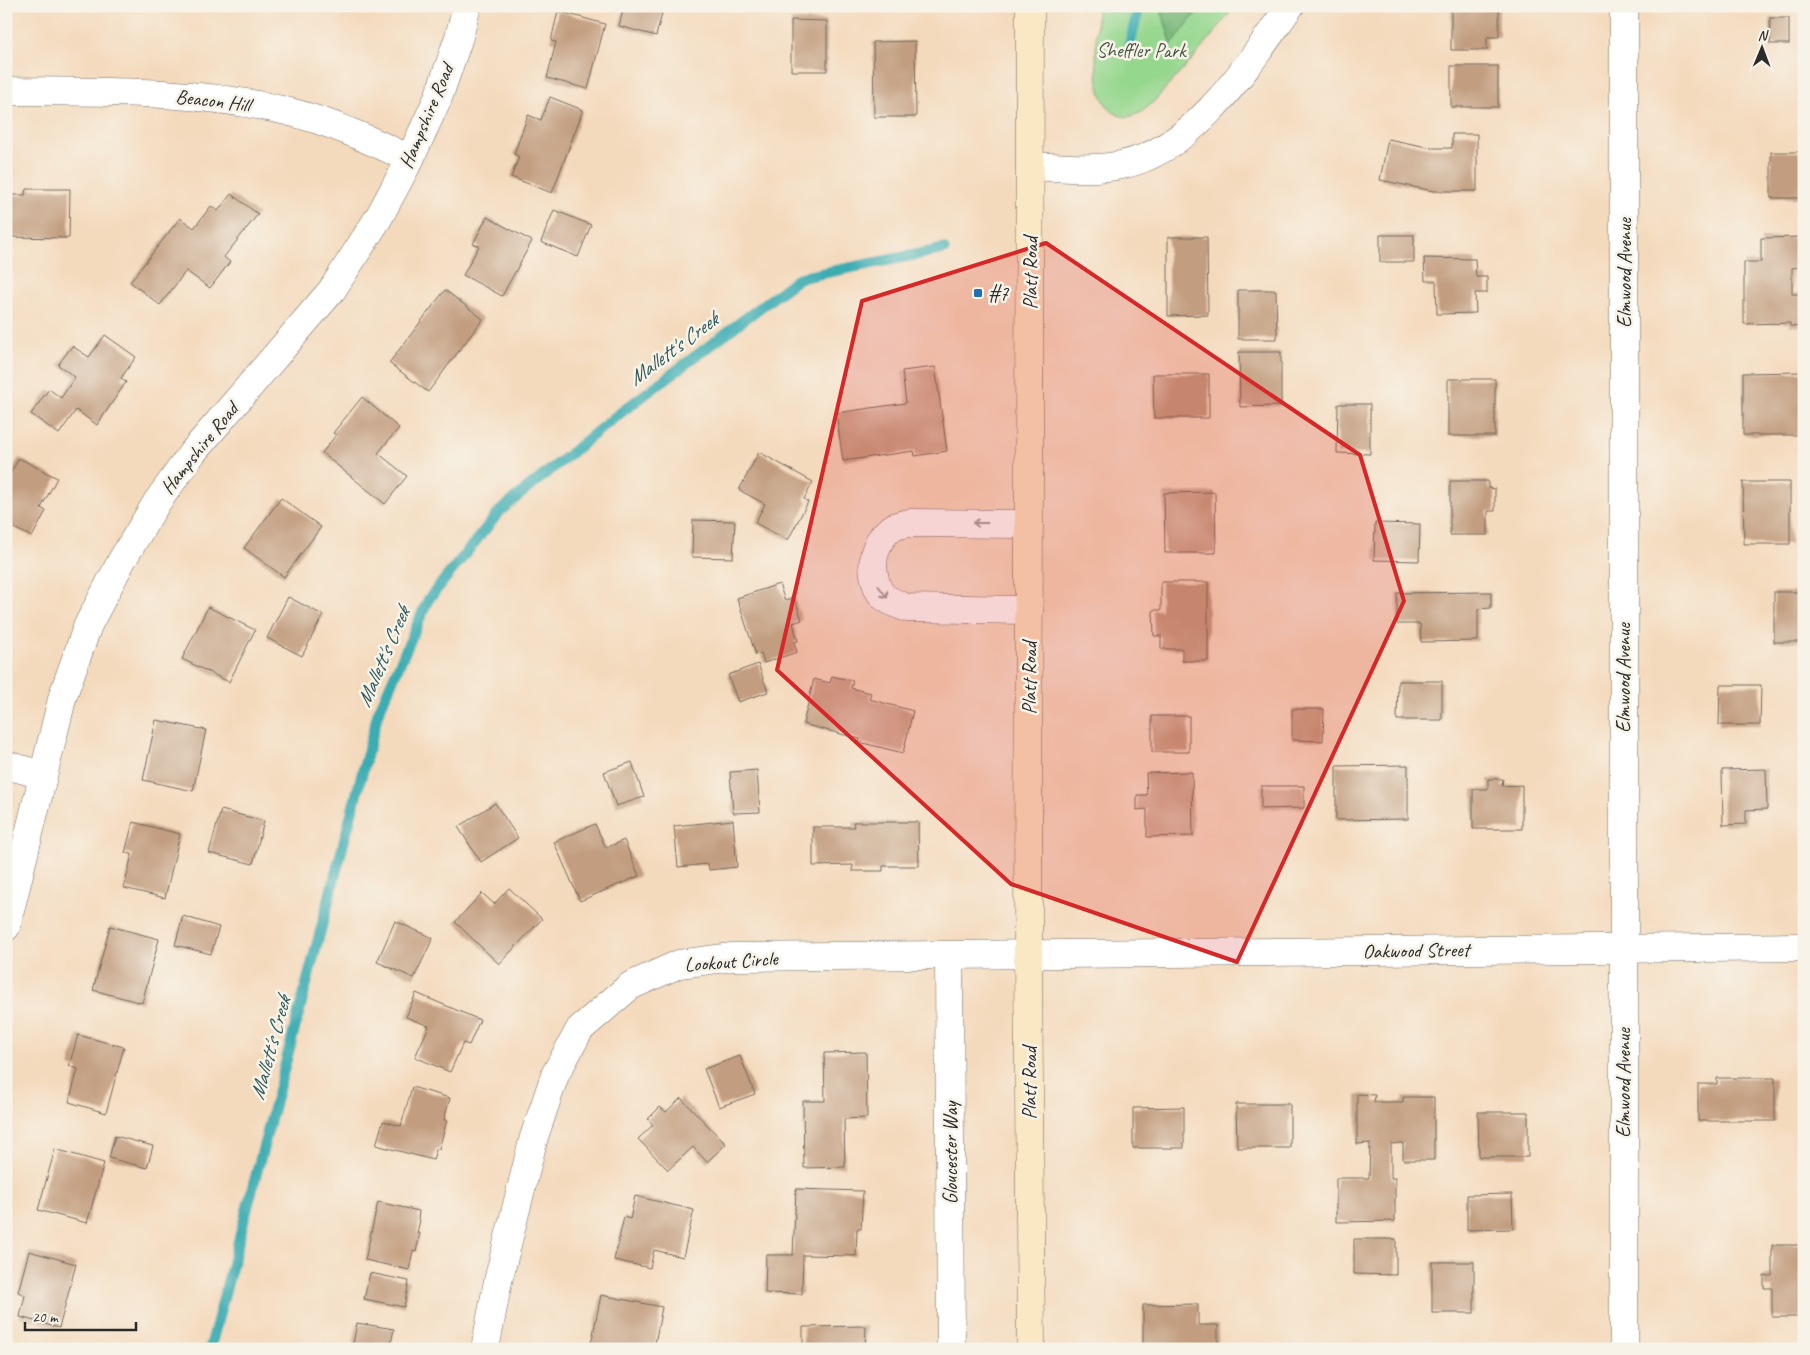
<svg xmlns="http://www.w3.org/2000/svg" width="1810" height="1355" viewBox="0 0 1810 1355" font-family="Caveat,sans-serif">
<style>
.green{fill:#96d78e;stroke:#60815c}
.forest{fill:#78b879;stroke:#527252}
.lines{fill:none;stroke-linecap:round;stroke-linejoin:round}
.stream{stroke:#3aacb2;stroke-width:11}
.building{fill:#c29d7f}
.street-casing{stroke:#71685e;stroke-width:29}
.secondary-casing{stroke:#71685e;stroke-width:29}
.street{stroke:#fff;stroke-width:28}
.secondary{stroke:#fae7c3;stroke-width:28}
.oneway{stroke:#a0a0a0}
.marked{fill:#d62828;fill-opacity:0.2;stroke:#d62828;stroke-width:4;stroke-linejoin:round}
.poi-dot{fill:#1f6fb2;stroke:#f7f3e8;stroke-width:2}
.labels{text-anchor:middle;stroke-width:5;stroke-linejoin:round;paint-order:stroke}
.park-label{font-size:20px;fill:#465644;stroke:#f7f3e8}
.street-label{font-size:20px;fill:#2b2b2b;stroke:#f7f3e8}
.poi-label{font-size:20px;fill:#2b2b2b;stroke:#f7f3e8;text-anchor:start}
.water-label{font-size:21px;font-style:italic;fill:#30585a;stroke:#f7f3e8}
</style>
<rect width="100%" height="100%" fill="#f7f3e8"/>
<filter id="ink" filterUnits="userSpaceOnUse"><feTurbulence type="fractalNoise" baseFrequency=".02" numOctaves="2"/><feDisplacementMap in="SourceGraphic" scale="10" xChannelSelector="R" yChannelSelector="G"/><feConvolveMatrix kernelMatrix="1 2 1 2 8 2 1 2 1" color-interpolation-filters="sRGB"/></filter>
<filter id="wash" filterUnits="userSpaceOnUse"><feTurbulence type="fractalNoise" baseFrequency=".0096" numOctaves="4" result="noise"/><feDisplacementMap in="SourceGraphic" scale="20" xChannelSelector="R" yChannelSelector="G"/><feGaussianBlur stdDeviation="1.12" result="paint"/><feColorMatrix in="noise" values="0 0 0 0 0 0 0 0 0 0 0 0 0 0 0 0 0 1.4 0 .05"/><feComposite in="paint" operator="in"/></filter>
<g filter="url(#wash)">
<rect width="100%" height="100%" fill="#f4dabd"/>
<path class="green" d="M1097,6H1235C1213,35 1191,62 1166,88C1159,96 1151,106 1141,112C1122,123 1108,113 1101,94C1093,71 1097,31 1097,6Z"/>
<polygon class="forest" points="1160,6 1201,6 1172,45"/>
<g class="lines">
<g class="stream">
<polyline points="1130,43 1139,6"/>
<polyline points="210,1349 378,713 428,600 500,511 615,417 799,278 944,249"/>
</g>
</g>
<g id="blocks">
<g class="building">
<polygon points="624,6 664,6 656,36 619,26"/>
<polygon points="1451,6 1499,6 1499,37 1487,37 1487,50 1451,50"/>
<polygon points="558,11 605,24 588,89 547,78 556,42 551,41"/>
<rect x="1770" y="18" width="19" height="26"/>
<polygon points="791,20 827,21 827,71 791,71"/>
<polygon points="915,41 916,117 874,117 873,42"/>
<rect x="1451" y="66" width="47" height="41"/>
<polygon points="550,97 583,110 552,193 511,177 519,157 514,154 528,115 541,120"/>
<polygon points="1452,134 1477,134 1477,191 1433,191 1380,180 1388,139 1432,148 1452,148"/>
<rect x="1771" y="152" width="33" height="46"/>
<polygon points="26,189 70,189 69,238 6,237 6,195 25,195"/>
<polygon points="231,194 258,214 224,257 230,262 210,288 186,271 160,305 130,282 180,218 194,228 211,206 218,211"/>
<polygon points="554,210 591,225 578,257 541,242"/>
<polygon points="487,217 532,241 502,296 463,275 479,246 473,244"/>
<rect x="1380" y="235" width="34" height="27"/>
<polygon points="1168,237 1207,237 1208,315 1168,316"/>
<polygon points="1800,237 1800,267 1792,268 1792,294 1804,294 1804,327 1790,326 1790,323 1744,324 1744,262 1761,262 1761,238"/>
<polygon points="1424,258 1475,259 1476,277 1487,277 1487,293 1475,293 1476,313 1437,314 1436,281 1425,281"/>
<polygon points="445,290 483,319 428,392 389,363"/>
<polygon points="1238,290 1276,290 1277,339 1238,339"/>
<polygon points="105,335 136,357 121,378 126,382 97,425 76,410 59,434 31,414 49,389 61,398 75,377 58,365 72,346 89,357"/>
<polygon points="1239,352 1281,352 1281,406 1240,407"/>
<polygon points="935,367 947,451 915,456 914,451 843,461 836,413 906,403 902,371"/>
<polygon points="1804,372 1804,435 1743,435 1743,373"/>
<polygon points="1153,374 1209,374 1209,418 1154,418"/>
<rect x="1448" y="379" width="47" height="57"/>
<polygon points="362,397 399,428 378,453 407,476 385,504 322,453 336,435 333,433"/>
<polygon points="1338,404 1370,404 1370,454 1337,453"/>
<polygon points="759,452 813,482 804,499 808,502 788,540 755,523 765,504 739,490"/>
<polygon points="19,458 57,478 41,508 46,511 32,537 6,524 6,481"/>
<polygon points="1450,481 1488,481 1488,488 1495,489 1495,511 1488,511 1488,535 1450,535"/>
<polygon points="1743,482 1790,482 1790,544 1744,544"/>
<polygon points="1215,492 1216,553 1165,553 1164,493"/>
<polygon points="281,498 321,527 284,577 244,548"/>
<polygon points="693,520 735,521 733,558 692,557"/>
<polygon points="1375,523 1420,524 1419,561 1374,560"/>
<polygon points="1161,582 1208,582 1208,661 1182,661 1182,649 1161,649 1161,636 1154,636 1153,610 1161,610"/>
<polygon points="779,584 785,601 794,597 802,620 793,623 798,641 794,642 797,652 764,663 761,653 756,655 737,598"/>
<polygon points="1491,592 1491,608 1478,609 1478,641 1421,642 1420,624 1397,624 1397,593"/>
<rect x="1774" y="592" width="30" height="50"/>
<polygon points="288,597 323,615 302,656 267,638"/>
<polygon points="208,607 255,630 229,682 182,659"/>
<polygon points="758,664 768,692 738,702 728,675"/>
<polygon points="832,676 853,681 851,688 871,693 869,699 913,711 903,753 859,742 860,739 803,724 814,679 830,683"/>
<polygon points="1398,681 1442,681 1442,720 1397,720"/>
<polygon points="1720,685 1761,685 1760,725 1719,725"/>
<polygon points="1292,709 1324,709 1323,741 1292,740"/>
<rect x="1152" y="716" width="37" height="36"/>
<polygon points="156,720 206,730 193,791 143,780"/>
<polygon points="632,762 644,797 616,806 604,772"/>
<polygon points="1408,765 1408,819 1336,820 1336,766"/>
<polygon points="1766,769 1767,809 1746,810 1746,824 1723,825 1722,770"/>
<polygon points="757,770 760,812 733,813 730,772"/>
<polygon points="1192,772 1193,836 1147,837 1147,809 1137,810 1137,795 1147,795 1146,773"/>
<polygon points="1488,779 1503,779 1502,786 1522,785 1522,829 1473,829 1473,789 1488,789"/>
<polygon points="1261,786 1304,786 1304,808 1261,809"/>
<polygon points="495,803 518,838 481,862 458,827"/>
<polygon points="221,810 264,821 253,864 209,853"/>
<polygon points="733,820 737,867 709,870 708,864 678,867 674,826"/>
<polygon points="133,822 180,834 165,898 124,888 132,854 125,853"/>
<polygon points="853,822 918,822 919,866 883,866 883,871 852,871 853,865 813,866 813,827 854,827"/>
<polygon points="595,824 606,848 624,840 639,876 580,901 554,842"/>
<polygon points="509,888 542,919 499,964 455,922 482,893 494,904"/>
<polygon points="183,916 219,927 211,954 175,945"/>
<polygon points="395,921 433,938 414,978 377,962"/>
<polygon points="110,926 159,939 142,1003 93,990"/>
<polygon points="416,993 480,1020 469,1045 463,1043 450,1072 415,1057 429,1026 406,1017"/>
<polygon points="78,1035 124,1047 106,1113 69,1102 78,1069 69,1066"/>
<polygon points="866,1052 867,1118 844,1119 845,1167 804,1168 803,1101 825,1101 824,1053"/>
<polygon points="740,1056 755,1094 719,1107 704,1069"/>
<polygon points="1717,1078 1775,1078 1775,1121 1698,1121 1698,1084 1717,1084"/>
<polygon points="412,1087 450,1098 444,1120 447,1120 439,1149 436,1149 433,1160 376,1145 383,1121 401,1126"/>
<polygon points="1357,1094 1375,1095 1374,1102 1403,1102 1403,1097 1434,1097 1434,1160 1403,1160 1403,1143 1391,1144 1391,1178 1395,1178 1395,1221 1336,1222 1336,1178 1369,1178 1370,1143 1357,1144"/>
<polygon points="681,1098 726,1144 707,1162 693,1147 668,1170 638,1139 653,1125 648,1119 660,1107 666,1112"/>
<polygon points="1236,1104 1290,1104 1290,1148 1237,1148"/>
<polygon points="1184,1107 1184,1148 1133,1148 1133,1108"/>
<polygon points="1478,1112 1528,1112 1528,1157 1479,1157"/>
<polygon points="115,1136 153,1146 147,1168 109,1158"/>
<polygon points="55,1149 104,1163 87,1223 38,1210"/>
<polygon points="796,1189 863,1191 861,1229 857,1229 856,1256 803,1255 802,1294 765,1293 766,1255 793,1255"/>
<polygon points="1512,1194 1513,1229 1467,1230 1467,1195"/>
<polygon points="635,1196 694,1210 683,1257 654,1250 650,1268 614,1260 624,1217 630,1219"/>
<polygon points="378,1202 419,1211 418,1219 420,1220 417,1233 420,1233 416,1252 413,1251 409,1270 365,1260"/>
<polygon points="1354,1239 1396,1239 1396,1275 1354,1274"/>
<polygon points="1772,1245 1804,1245 1804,1317 1772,1317 1772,1288 1764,1288 1764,1276 1772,1276"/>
<polygon points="29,1251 76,1264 59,1328 20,1317 25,1295 18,1292"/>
<rect x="1432" y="1262" width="42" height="51"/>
<polygon points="370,1273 409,1281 404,1307 364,1299"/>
<polygon points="601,1295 662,1307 654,1349 590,1349"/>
<polygon points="1198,1304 1198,1325 1218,1325 1218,1349 1143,1349 1143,1305"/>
<polygon points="357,1323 394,1329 390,1349 352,1349"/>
<polygon points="866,1326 865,1349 803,1349 803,1327"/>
</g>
</g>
</g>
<g filter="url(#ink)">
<use href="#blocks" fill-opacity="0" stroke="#71685e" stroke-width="1"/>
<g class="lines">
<defs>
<g id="street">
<polyline points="1624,6 1624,1349"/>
<path d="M6,91C99,92 195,89 286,111C329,121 370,140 410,159"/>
<path d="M1030,166C1060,167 1092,171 1121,165C1195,151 1249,63 1290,6"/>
<path d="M1029,610L907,608C899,605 890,602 883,596C878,591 875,581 874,574C871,557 877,536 894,527C898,525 904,524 909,523L1029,524"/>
<polyline points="6,765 43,775"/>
<polyline points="6,927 63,695 88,625 122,560 157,502 193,452 332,290 379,217 410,159 438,98 459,37 467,6"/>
<polyline points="949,956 951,1349"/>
<path d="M485,1349L498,1281L534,1137L555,1075L580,1029L630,986L679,964L732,957C1089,956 1446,947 1804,947"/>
</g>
<polyline id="secondary" points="1030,6 1028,955 1031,1349"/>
</defs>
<use href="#street" class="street-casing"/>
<use href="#secondary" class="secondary-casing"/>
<use href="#street" class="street"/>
<use href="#secondary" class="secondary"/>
</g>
<defs><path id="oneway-shaft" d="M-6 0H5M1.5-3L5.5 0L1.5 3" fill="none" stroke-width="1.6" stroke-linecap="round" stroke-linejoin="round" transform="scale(1.25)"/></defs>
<g class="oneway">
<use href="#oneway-shaft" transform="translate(980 523) rotate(-180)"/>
<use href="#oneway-shaft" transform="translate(883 592) rotate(53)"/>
</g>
</g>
<path class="marked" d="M1046,243L1360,455L1404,601L1237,962L1011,884L777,670L862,301Z"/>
<rect class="poi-dot" x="973" y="288" width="10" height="10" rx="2.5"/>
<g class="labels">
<g class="park-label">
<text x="1141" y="57">Sheffler Park</text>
</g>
<g class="street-label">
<text transform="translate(213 100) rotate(7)" y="7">Beacon Hill</text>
<text transform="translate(426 116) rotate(-67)" y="7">Hampshire Road</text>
<text transform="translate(1030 273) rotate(-90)" y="7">Platt Road</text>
<text transform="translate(1624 273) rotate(-90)" y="7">Elmwood Avenue</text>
<text transform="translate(199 448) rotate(-51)" y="7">Hampshire Road</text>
<text transform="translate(1029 678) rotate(-90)" y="7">Platt Road</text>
<text transform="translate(1623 678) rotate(-90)" y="7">Elmwood Avenue</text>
<text transform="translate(1416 950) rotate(-1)" y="7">Oakwood Street</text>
<text transform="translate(731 961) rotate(-4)" y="7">Lookout Circle</text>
<text transform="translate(1029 1083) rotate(-90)" y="7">Platt Road</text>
<text transform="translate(1623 1083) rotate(-90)" y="7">Elmwood Avenue</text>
<text transform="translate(950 1153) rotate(-90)" y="7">Gloucester Way</text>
</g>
<g class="poi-label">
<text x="988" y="300">#7</text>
</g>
<g class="water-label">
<text transform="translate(673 349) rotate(-37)" y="7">Mallett's Creek</text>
<text transform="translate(383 657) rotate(-67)" y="7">Mallett's Creek</text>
<text transform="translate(270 1048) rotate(-75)" y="7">Mallett's Creek</text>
</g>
</g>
<rect width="1810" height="1355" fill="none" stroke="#f7f3e8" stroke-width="25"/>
<g transform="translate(1762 48) rotate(1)" stroke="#f7f3e8" stroke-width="4" paint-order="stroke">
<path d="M0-4L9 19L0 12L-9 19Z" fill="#2b2b2b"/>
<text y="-8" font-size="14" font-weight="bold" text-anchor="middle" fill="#2b2b2b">N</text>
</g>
<path d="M25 1322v8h111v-8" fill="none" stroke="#2b2b2b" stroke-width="2.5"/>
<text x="32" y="1322" font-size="15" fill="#2b2b2b" stroke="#f7f3e8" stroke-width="4" paint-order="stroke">20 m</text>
</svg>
